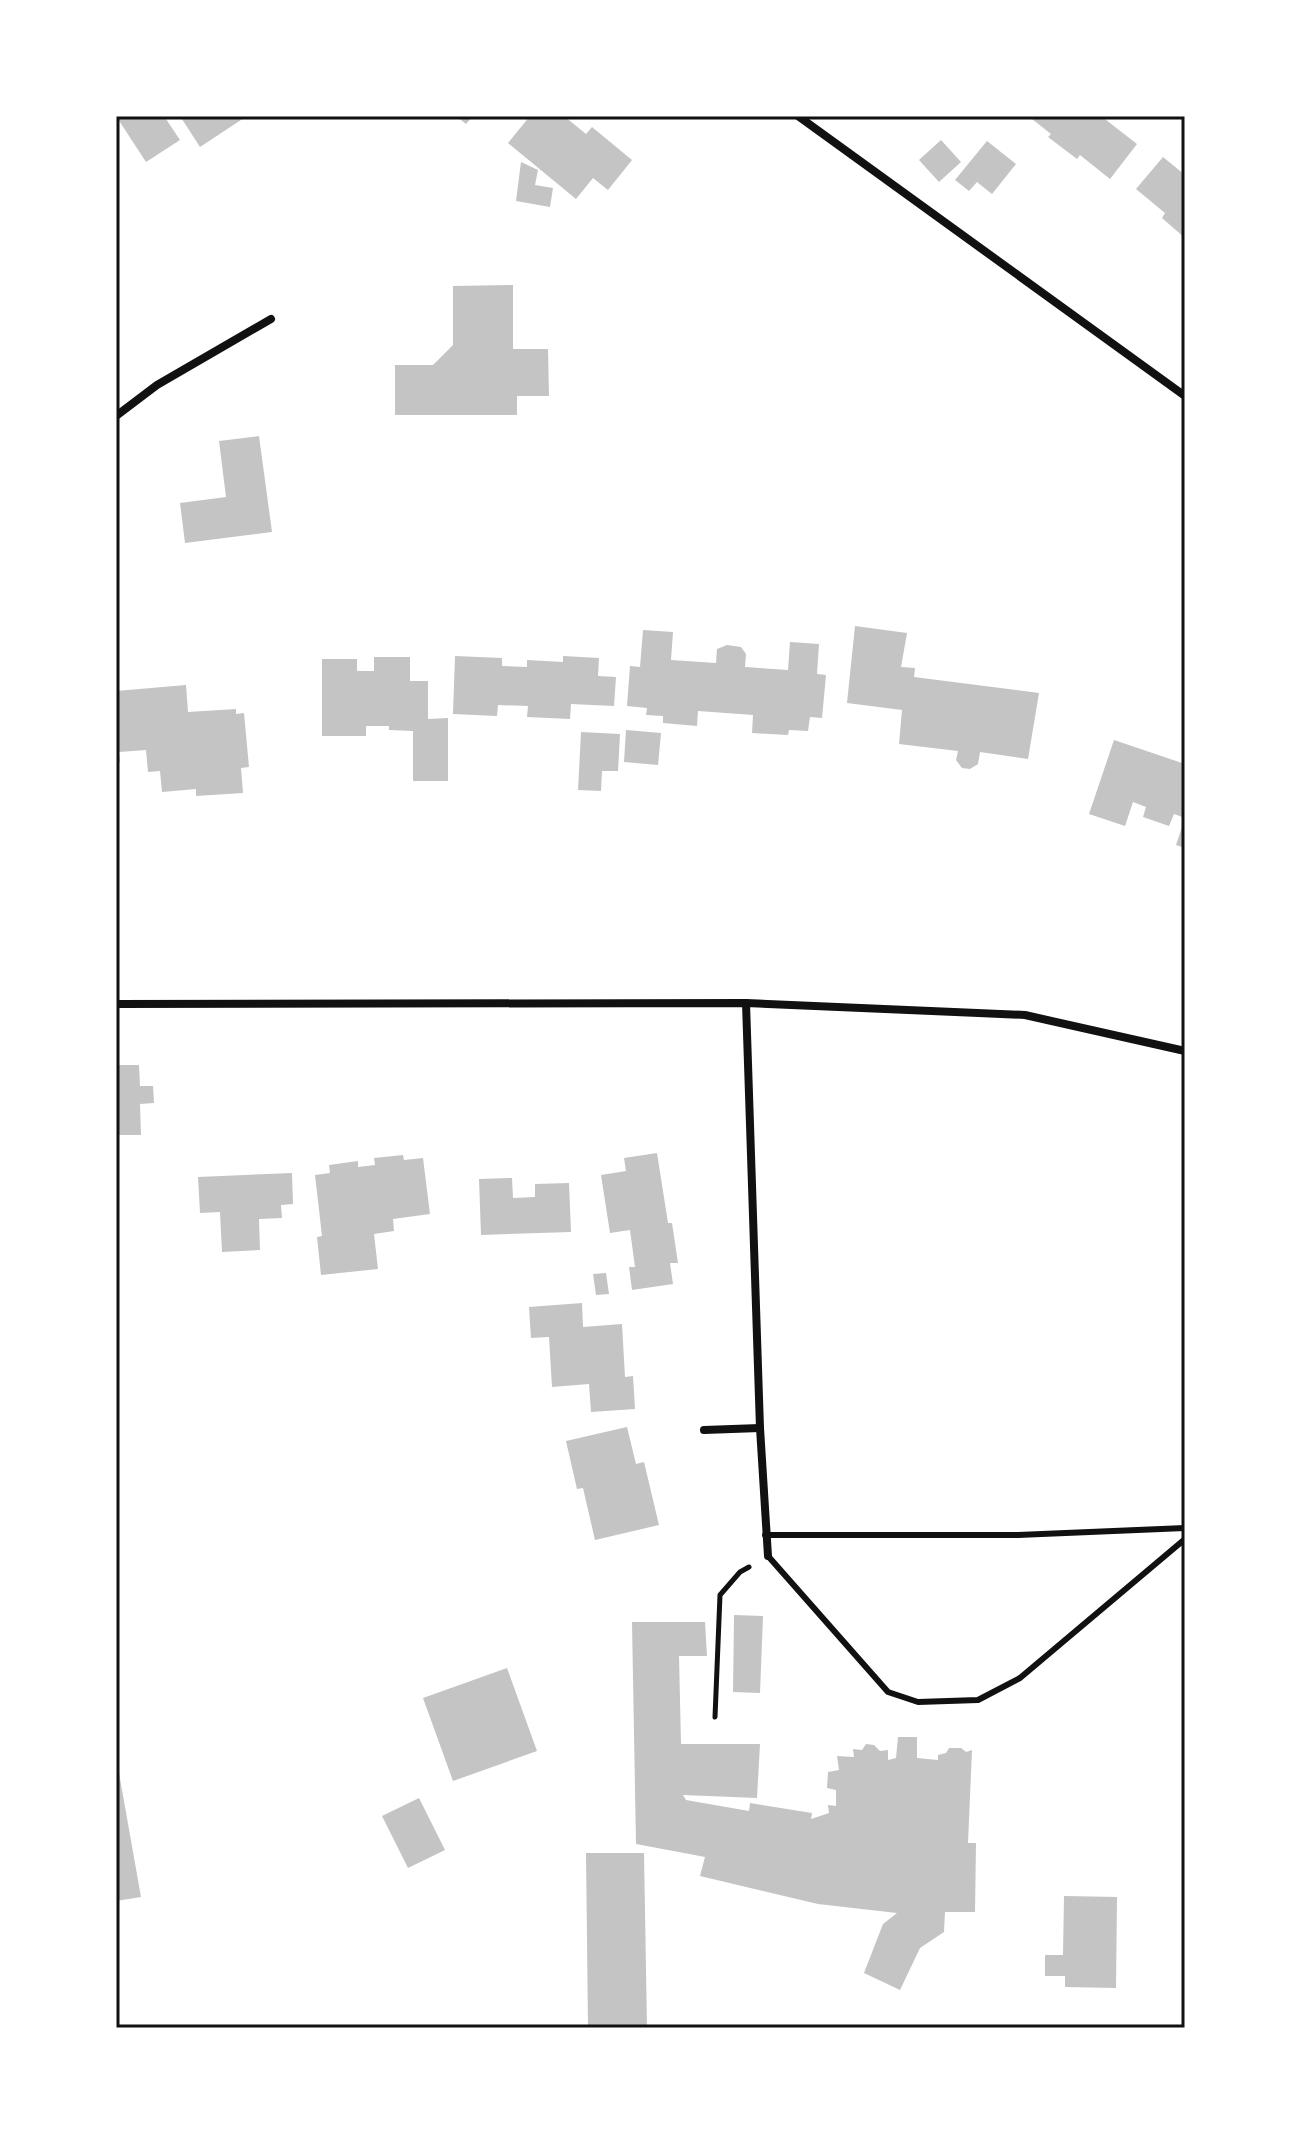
<svg xmlns="http://www.w3.org/2000/svg" width="1301" height="2144" viewBox="0 0 1301 2144" font-family="Ubuntu,sans-serif">
<style>
.building{fill:#c4c4c4}
.lines{fill:none;stroke-linecap:round;stroke-linejoin:round}
.path{stroke:#111;stroke-width:5}
.service{stroke:#111;stroke-width:6}
.minor{stroke:#111;stroke-width:8}
.neatline{fill:none;stroke:#111;stroke-width:3}
</style>
<rect width="100%" height="100%" fill="#fff"/>
<g class="building">
<polygon points="116,116 142,116 144,119 149,116 164,116 180,140 146,162"/>
<polygon points="180,116 247,116 200,147"/>
<polygon points="456,116 473,116 466,124"/>
<polygon points="530,116 564,116 586,134 592,127 632,160 608,190 593,178 576,199 508,143"/>
<polygon points="1034,116 1101,116 1137,144 1110,179 1080,155 1077,159 1048,137 1051,134 1032,119"/>
<polygon points="941,140 961,162 939,182 919,160"/>
<polygon points="987,141 1016,164 992,194 977,182 969,191 955,180"/>
<polygon points="1163,157 1185,175 1185,238 1162,218 1165,213 1136,189"/>
<polygon points="521,162 538,170 535,185 553,188 550,207 516,201"/>
<polygon points="513,285 513,349 548,349 549,396 517,396 517,415 395,415 395,365 433,365 453,345 453,286"/>
<polygon points="259,436 272,532 185,543 180,503 226,497 219,441"/>
<polygon points="855,626 907,633 901,667 915,668 914,677 1039,693 1028,759 980,752 978,764 970,769 962,768 956,760 958,751 899,744 902,710 847,703"/>
<polygon points="643,630 673,632 671,660 716,663 717,649 727,645 741,647 746,654 745,667 788,670 790,642 819,644 817,674 826,675 822,718 810,717 808,731 789,730 788,735 752,733 753,715 698,711 697,726 663,723 663,716 646,715 647,708 627,706 630,666 640,667"/>
<polygon points="455,656 502,658 502,666 527,667 527,660 563,662 563,656 599,658 598,676 616,677 614,706 571,704 570,719 527,717 528,706 498,705 497,716 453,714"/>
<polygon points="374,657 410,657 410,681 428,681 428,719 448,718 448,781 413,781 413,731 389,730 389,726 366,726 366,736 322,736 322,659 357,659 357,671 374,671"/>
<polygon points="186,685 188,712 236,709 236,714 244,713 249,767 241,768 243,793 196,796 196,789 162,792 160,771 148,772 146,750 119,752 120,762 116,762 116,691"/>
<polygon points="626,730 661,733 658,765 624,762"/>
<polygon points="581,732 620,734 618,771 602,771 601,791 578,790"/>
<polygon points="1114,740 1185,764 1185,818 1174,814 1169,826 1143,817 1146,807 1133,802 1125,826 1089,814"/>
<polygon points="1184,821 1185,821 1185,848 1176,845"/>
<polygon points="116,1065 139,1065 140,1086 153,1086 154,1103 140,1104 141,1135 116,1135"/>
<polygon points="657,1153 668,1223 672,1223 678,1263 670,1263 673,1284 632,1290 629,1267 635,1267 630,1230 610,1233 601,1175 626,1171 624,1158"/>
<polygon points="403,1155 404,1160 423,1158 430,1214 393,1219 394,1231 374,1234 378,1269 321,1275 317,1237 322,1236 315,1175 330,1173 329,1165 358,1161 358,1167 375,1165 374,1158"/>
<polygon points="292,1173 293,1204 281,1205 282,1218 259,1219 260,1250 222,1252 220,1212 200,1213 198,1177"/>
<polygon points="512,1178 513,1198 535,1197 535,1184 569,1183 571,1232 481,1235 479,1179"/>
<polygon points="606,1273 609,1294 596,1295 593,1274"/>
<polygon points="582,1303 583,1327 622,1324 625,1377 633,1376 635,1409 591,1412 589,1384 552,1387 549,1337 531,1338 529,1307"/>
<polygon points="627,1427 636,1464 644,1462 659,1525 595,1540 583,1488 577,1489 566,1441"/>
<polygon points="734,1615 763,1616 760,1693 733,1692"/>
<polygon points="632,1622 705,1622 707,1656 679,1656 681,1744 760,1744 757,1798 683,1795 686,1800 749,1811 750,1803 812,1813 811,1819 829,1813 828,1805 836,1806 836,1790 827,1788 828,1772 839,1770 837,1756 854,1757 853,1749 862,1750 866,1744 874,1745 880,1751 888,1750 888,1760 896,1758 898,1737 917,1737 917,1758 938,1760 938,1755 946,1753 949,1748 961,1748 966,1752 972,1750 968,1843 976,1843 975,1912 945,1912 944,1932 920,1948 900,1990 864,1973 883,1924 897,1913 818,1904 700,1876 705,1857 636,1844"/>
<polygon points="507,1668 537,1751 453,1781 423,1698"/>
<polygon points="116,1756 141,1897 116,1901"/>
<polygon points="419,1798 445,1850 408,1868 382,1816"/>
<polygon points="586,1853 644,1853 647,2028 588,2028"/>
<polygon points="1064,1896 1117,1897 1116,1988 1065,1987 1065,1976 1045,1976 1045,1955 1063,1955"/>
</g>
<g class="lines">
<polyline class="path" points="715,1717 720,1595 740,1572 749,1567"/>
<g class="service">
<polyline points="765,1535 1018,1535 1185,1528"/>
<polyline points="768,1556 888,1692 918,1702 978,1700 1020,1678 1185,1539"/>
</g>
<g class="minor">
<polyline points="798,116 1185,396"/>
<polyline points="116,416 157,385 271,319"/>
<polyline points="746,1003 760,1428 768,1556"/>
<polyline points="116,1004 746,1003 1025,1015 1185,1051"/>
<polyline points="704,1430 760,1428"/>
</g>
</g>
<rect width="1301" height="2144" fill="none" stroke="#ffffff" stroke-width="236"/>
<rect x="118" y="118" width="1065" height="1908" class="neatline"/>
</svg>
